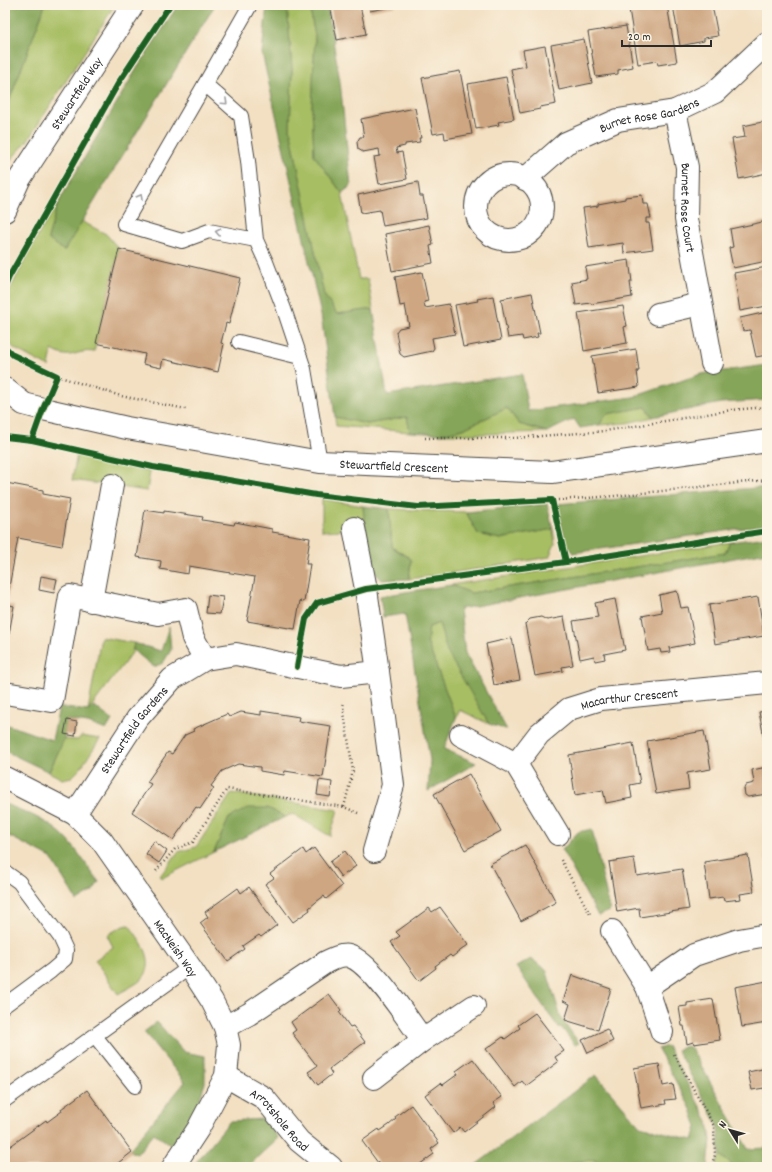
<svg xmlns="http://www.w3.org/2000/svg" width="772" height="1172" viewBox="0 0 772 1172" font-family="Dekko,sans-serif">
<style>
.green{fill:#a7be63;stroke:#697447}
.forest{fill:#85a559;stroke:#586842}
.building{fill:#cea681}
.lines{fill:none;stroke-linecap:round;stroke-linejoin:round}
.service-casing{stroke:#494642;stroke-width:16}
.minor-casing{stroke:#494642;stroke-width:24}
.tertiary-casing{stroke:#494642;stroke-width:24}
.path{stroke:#494642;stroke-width:2.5;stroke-dasharray:1 3;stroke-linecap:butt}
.service{stroke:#fff;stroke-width:14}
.minor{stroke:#fff;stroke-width:22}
.tertiary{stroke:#fff;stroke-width:22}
.cycleway-casing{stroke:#fcf5e5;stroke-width:8}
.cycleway{stroke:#1b5e20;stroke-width:6}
.oneway{stroke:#a0a0a0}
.labels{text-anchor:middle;stroke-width:4;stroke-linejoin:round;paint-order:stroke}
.street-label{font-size:13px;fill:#2b2b2b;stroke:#fcf5e5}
</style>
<rect width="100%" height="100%" fill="#fcf5e5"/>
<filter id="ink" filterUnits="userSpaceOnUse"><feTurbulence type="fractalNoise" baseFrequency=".025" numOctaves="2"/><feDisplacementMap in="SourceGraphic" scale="8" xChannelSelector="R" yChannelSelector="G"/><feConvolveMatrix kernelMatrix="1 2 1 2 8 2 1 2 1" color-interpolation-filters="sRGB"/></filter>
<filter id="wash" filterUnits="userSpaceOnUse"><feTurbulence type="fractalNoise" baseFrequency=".012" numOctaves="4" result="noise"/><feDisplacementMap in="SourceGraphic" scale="16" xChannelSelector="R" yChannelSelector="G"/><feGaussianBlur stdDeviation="0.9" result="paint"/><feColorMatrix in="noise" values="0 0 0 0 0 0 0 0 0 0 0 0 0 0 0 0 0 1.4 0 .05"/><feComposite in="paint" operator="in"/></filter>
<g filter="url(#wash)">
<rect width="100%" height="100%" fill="#f3e0c3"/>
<g class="green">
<polygon points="45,5 115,5 26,143 5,166 5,112"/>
<polygon points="287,5 309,5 315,36 312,107 314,155 342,193 359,279 368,279 373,309 337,314 324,295 290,129 292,69"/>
<path d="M58,203L48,239L64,251L81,221L106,234L119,249L94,352C74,349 73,362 52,350L49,367L15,349L5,339V299L35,240Z"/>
<polygon points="646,407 653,417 627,423 599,425 607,414"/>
<polygon points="507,408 519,424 547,432 482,434 440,434 463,429"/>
<polygon points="335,417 367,424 407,417 410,432 336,426"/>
<polygon points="77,454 150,472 147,491 72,480"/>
<polygon points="322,499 363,506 365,522 342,524 343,530 322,531"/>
<polygon points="389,509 466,512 478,534 500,539 553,529 555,544 549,557 478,569 409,579 411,559 392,547"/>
<polygon points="730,542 725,553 471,593 451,585"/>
<polygon points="439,623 448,652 489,724 460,710 456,718 427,642 429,627"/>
<polygon points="101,637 134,643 132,653 88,711"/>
<polygon points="81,736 100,739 80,769 72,777 62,779 49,772 64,739 78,740"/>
<polygon points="232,793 338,810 330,836 293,814 285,817 268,808 229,818 214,852 162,878 160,876 178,852 196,847"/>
<path d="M129,925C140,940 158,961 142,979C137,984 125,990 118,994L95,960L113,947L107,935L123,926Z"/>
<polygon points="720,1155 734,1167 715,1167"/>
<polygon points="594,1160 613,1167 565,1167 573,1162"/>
</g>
<g class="forest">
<polygon points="8,5 45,5 5,112 5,8"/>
<polygon points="178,5 215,5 64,251 48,239 58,203 137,68"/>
<polygon points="267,5 287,5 292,69 290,129 324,295 337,314 373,309 387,395 522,374 528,411 633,397 701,374 767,365 767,400 721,403 653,417 646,407 607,414 599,425 580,428 574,419 547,432 519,424 507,408 463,429 440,434 410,432 407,417 367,424 335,417 321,315 262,53"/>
<polygon points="309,5 327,5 340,81 351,186 342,193 314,155 312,107 315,36"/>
<polygon points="767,487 767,525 573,553 565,545 557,504"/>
<polygon points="547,504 553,529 500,539 478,534 466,512"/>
<path d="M363,506L389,509L392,547L411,559L409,579L382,580C365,566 365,527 363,506Z"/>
<polygon points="767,537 767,552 460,609 465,653 507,730 489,724 447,652 439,623 429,627 427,642 456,718 444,749 476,763 428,791 430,760 405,614 383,617 380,596 451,585 471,593 725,553 730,542"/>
<polygon points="169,626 171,650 163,663 154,667 133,650 134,643 161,651"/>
<polygon points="94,706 112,720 106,730 88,723 67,720 64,739 49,772 5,751 5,724 52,740 59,707 88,711"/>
<path d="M5,804C27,812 51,822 67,839C79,852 88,868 99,882L92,892L77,901L51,858L5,834Z"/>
<polygon points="248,808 268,808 285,817 214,852 229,818"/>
<polygon points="592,829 610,911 598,916 562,850 578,832"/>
<polygon points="531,959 546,969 561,1018 579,1043 575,1045 561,1027 558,1027 516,967"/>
<polygon points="157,1022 184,1052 205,1056 205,1083 198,1104 172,1146 154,1133 137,1154 132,1152 130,1149 185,1082 144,1032"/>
<polygon points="667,1046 708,1121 711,1140 708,1167 613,1167 594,1160 573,1162 565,1167 473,1167 596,1075 640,1126 693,1140 697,1127 691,1109 658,1049"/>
<polygon points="686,1046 691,1048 748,1149 767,1148 767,1166 734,1167 720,1155 718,1125 677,1050"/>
<polygon points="263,1119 278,1138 247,1167 192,1167 230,1121"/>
</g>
<g id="blocks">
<g class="building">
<polygon points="330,5 360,5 366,34 337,40"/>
<polygon points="369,5 396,5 396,6 370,11"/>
<polygon points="653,5 667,5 677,62 658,65 657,61 638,64 629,9"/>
<polygon points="673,5 712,5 718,36 704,38 704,41 680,46"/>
<polygon points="626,26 633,67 618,70 618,74 596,77 588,32"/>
<polygon points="584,39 592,83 559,90 551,45"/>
<polygon points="545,46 556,104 540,107 540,109 520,113 511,69 526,66 523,50"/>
<polygon points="460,71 472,134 445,139 444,132 433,134 422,78"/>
<polygon points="506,77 514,119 498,122 499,125 476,129 468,84"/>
<polygon points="415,108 421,138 419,138 420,142 405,144 405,146 396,148 397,153 402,152 407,179 379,184 374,157 380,156 379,149 363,152 358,149 357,142 360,137 364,137 361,119"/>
<polygon points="767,121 767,173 739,179 732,139 745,137 743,126"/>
<polygon points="418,182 420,196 423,196 427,218 383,226 380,210 361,213 358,195"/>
<polygon points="642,195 643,204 648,204 651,218 646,218 646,223 649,223 653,249 624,253 623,243 589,248 583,208 598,206 598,204 625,199 625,197"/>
<polygon points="767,221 767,261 733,268 729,248 733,247 730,229"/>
<polygon points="429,225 433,245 430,246 433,263 392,271 385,234"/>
<polygon points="119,249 240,278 229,324 226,323 221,343 224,344 218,372 163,359 161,368 143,364 145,354 96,343"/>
<polygon points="629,260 632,282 630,282 632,297 591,304 591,303 576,305 572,282 587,279 585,267"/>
<polygon points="767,267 767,306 740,311 734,273"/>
<polygon points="422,272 428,301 424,302 425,308 449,304 455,334 432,338 434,348 432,351 404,357 400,354 396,332 399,328 409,326 405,305 400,306 395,277"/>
<polygon points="532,293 540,333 537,333 538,337 523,340 522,336 508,338 501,299"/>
<polygon points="493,296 501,340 463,347 455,305 478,301 477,299"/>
<polygon points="623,306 627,326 624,327 627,343 584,351 578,313"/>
<polygon points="767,312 767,355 756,357 750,330 743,331 740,318"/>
<polygon points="636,349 639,371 637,371 639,387 598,393 592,356"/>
<polygon points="6,483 43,490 43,494 70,499 62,546 18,538 6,604 14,606 9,634 5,633"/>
<polygon points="145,510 164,513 164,511 203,517 202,520 234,525 235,522 272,529 272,532 310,538 306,564 310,564 304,602 300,601 295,629 247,621 255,577 189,566 188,574 160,569 161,561 137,557"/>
<polygon points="41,576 57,579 54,593 39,590"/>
<polygon points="677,591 681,608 688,607 695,643 669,648 670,652 661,653 660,649 648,651 642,616 662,612 659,595"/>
<polygon points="208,595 223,597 220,614 206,613"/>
<polygon points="758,597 764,636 715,644 709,605"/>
<polygon points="615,599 625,650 604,654 605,659 595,661 594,656 580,659 573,621 598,617 595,603"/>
<polygon points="541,617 547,620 564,617 573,665 562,667 563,671 535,676 525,624 530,619"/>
<polygon points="512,638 520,680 494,685 486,644"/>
<polygon points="261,711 299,717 298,721 331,726 323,777 285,771 284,775 260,771 260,767 238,764 222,771 211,786 214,788 200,809 196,807 173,840 132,812 151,784 147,782 168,752 172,754 185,735 194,731 193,729 227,714 229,717 241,712 261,715"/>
<polygon points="767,711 767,748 766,749 759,712"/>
<polygon points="67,720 77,722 75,736 64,734"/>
<polygon points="704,731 711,769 687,773 689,789 656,794 647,741"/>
<polygon points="633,743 640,783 630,785 632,798 606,803 603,790 575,795 569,755"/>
<polygon points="767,767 767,794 748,797 745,795 744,788 746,785 754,783 752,770"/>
<polygon points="469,774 501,831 465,850 434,794"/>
<polygon points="319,780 332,782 330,797 317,795"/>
<polygon points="154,841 167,851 159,863 146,854"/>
<polygon points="525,845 556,902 521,921 490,864"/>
<polygon points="314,848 342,886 326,899 324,896 316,902 309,908 310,910 293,922 265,884 274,878 270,874 303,849 306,854"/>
<polygon points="765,849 767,849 767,860 766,860"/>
<polygon points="345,851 356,866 341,877 330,862"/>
<polygon points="748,855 754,892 740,894 741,899 724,901 723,897 709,899 704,862"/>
<polygon points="634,858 637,876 682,869 689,909 640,917 639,908 617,912 609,862"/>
<polygon points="249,887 277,925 261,937 259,935 243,946 245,949 228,961 200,923 208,917 205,912 238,888 241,893"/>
<polygon points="440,907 468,945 452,957 450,955 435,966 436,968 419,981 391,942 400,936 396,932 429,908 432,912"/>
<polygon points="572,975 611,989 598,1030 565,1020 570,1004 563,1001"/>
<polygon points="767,981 767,1023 742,1027 735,987"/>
<polygon points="329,994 341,1010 339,1012 345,1020 350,1027 353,1026 365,1042 329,1069 332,1074 318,1085 308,1072 317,1066 292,1033 296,1030 291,1022"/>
<polygon points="713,999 720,1040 694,1044 693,1042 687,1044 684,1026 682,1026 679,1007 687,1006 687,1003"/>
<polygon points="535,1013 564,1051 555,1057 558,1062 526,1086 522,1081 515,1087 486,1049 503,1037 505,1039 520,1028 518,1025"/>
<polygon points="607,1029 613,1041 588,1053 582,1040"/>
<polygon points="473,1059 502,1097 493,1103 496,1107 464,1132 460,1127 453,1133 425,1095 441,1083 443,1085 458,1074 456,1071"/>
<polygon points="659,1064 663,1086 673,1084 676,1099 665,1100 666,1104 641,1108 634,1068"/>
<polygon points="767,1068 767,1101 766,1101 764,1088 752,1090 748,1072"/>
<polygon points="87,1090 132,1152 113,1167 5,1167 5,1150 46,1120 47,1122 62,1111 61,1109"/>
<polygon points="411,1105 439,1143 431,1149 434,1154 416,1167 381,1167 362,1141 379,1129 380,1131 389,1125 396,1119 395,1117"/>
</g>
</g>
</g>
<g filter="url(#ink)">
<use href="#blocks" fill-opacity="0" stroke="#494642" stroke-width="1"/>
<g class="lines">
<defs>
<g id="service">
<polyline points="205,84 249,7"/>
<polyline points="256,240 209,231 182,241 124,224 205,84 241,116 248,161 256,240 266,262 284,309 304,369 320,462"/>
<polyline points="239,342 300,357"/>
<polyline points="5,872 19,882 60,937 66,950 65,959 51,971 5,1005"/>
<polyline points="95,1036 135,1086"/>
<polyline points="5,1100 190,967"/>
</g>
<g id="minor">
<path id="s1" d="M675,111L687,167L686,219L712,363"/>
<circle cx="509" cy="207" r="33"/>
<path id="s2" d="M525,179L566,143L618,120L675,111L715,92L767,43"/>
<polyline points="658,314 700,304"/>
<polyline points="91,601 112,485"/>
<polyline points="5,693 52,701 70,596 158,614 186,609 193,638 205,659"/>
<polyline points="461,735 516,764"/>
<path id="s3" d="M5,778L75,814L102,841L190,967L212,1001L225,1027L229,1045L226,1076L198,1129L173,1167"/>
<path id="s4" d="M75,814L137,719L172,679L205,659L236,654L341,676L378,672L366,589L354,528"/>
<path id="s5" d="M558,834L516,764L539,734L569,709L601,699L767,683"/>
<polyline points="374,851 393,785 378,672"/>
<polyline points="612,931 647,987 662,1032"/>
<polyline points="647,987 694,955 739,940 767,935"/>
<path d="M225,1027L249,1014L326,962C332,959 342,954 349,956C371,962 408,1020 423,1040"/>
<path id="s6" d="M226,1076L264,1098L299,1141L331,1167"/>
<polyline points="374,1078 423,1040 474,1006"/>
</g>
<g id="tertiary">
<path id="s7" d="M5,211L19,180L133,5"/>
<path id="s8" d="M5,389L24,404L43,409L127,428L320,462L552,472L767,441"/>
</g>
</defs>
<use href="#service" class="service-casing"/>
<use href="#minor" class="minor-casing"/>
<use href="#tertiary" class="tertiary-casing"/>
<g class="path">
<polyline points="57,376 121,396 186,409"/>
<polyline points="425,438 515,438 605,431 731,410 767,407"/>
<polyline points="32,440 110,457"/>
<polyline points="124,461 153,467 316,495 418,507 551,500"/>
<polyline points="552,500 566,562"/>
<polyline points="558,500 614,496 767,480"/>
<polyline points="344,807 353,771 343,706 344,702"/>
<polyline points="561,860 591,916"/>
<polyline points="156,871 175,849 193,842 227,789 344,807 358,813"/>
<polyline points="674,1054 714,1126 715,1155 711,1167"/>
</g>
<use href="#service" class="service"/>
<use href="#minor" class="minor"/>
<use href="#tertiary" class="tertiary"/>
<defs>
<g id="cycleway">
<polyline points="5,287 9,277 119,82 170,5"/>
<polyline points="5,347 13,355 57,376 43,409 32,440 5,437"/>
<polyline points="32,440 153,467 316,495 418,507 552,500 566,562"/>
<polyline points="297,667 306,619 317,603 366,589 566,562 767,531"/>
</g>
</defs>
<use href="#cycleway" class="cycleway-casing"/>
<use href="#cycleway" class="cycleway"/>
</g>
<defs><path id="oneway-chevron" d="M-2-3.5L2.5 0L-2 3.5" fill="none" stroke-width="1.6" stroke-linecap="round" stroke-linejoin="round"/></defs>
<g class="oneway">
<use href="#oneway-chevron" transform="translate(225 102) rotate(43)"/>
<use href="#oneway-chevron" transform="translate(140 197) rotate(-60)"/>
<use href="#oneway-chevron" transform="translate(218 232) rotate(-168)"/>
</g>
</g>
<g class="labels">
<g class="street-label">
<text dy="5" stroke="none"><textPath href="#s7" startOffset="138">Stewartfield Way</textPath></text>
<text dy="5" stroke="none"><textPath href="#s2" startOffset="143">Burnet Rose Gardens</textPath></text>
<text dy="5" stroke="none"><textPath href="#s1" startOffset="98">Burnet Rose Court</textPath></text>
<text dy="5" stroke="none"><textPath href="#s8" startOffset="400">Stewartfield Crescent</textPath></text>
<text dy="5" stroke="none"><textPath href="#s5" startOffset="220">Macarthur Crescent</textPath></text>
<text dy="5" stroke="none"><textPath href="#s4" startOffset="103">Stewartfield Gardens</textPath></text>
<text dy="5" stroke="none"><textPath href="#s3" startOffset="247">MacNeish Way</textPath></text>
<text dy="5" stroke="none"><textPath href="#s6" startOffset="70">Arrotshole Road</textPath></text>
</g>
</g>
<rect width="772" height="1172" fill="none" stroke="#fcf5e5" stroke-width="20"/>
<g transform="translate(730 1130) rotate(307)" stroke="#fcf5e5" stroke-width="3" paint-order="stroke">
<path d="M0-3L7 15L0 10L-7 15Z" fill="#2b2b2b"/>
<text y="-6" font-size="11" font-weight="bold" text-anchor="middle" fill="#2b2b2b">N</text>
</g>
<path d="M622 40v6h89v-6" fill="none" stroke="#2b2b2b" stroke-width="2"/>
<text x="628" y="40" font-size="12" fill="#2b2b2b" stroke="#fcf5e5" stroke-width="3" paint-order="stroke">20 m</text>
</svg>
